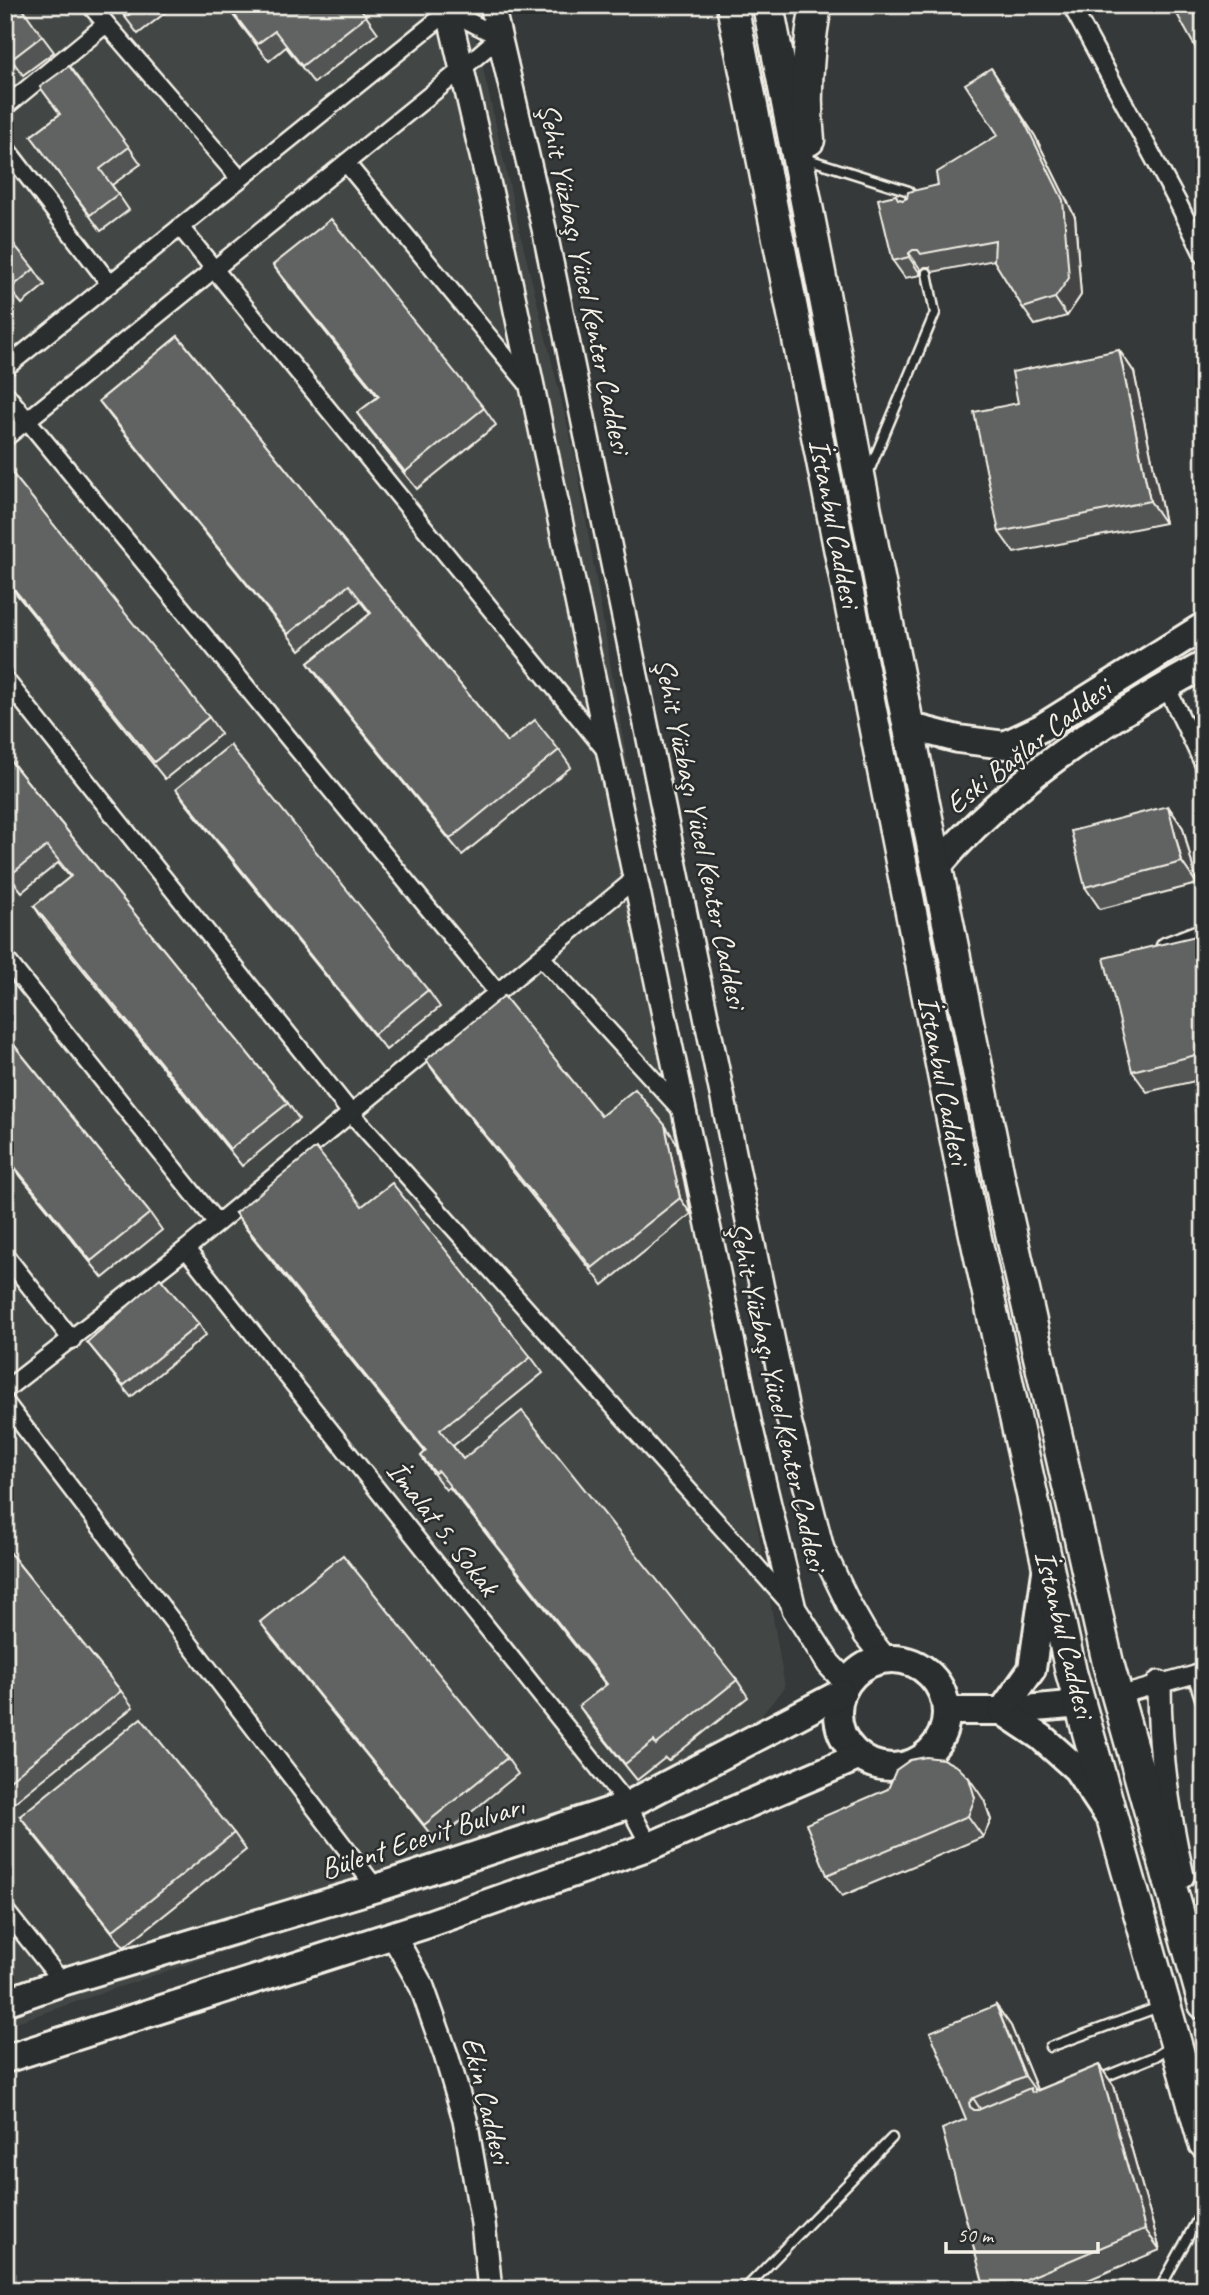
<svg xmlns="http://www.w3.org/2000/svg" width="1209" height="2295" viewBox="0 0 1209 2295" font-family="Caveat,sans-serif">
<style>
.built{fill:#434645}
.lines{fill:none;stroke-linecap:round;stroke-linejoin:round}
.lane-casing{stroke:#f4f1e8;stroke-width:13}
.street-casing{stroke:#f4f1e8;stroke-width:21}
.secondary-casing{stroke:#f4f1e8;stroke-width:28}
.primary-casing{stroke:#f4f1e8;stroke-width:32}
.highway-casing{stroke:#f4f1e8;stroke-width:35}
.lane{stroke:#2a2d2e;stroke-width:8}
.street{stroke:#2a2d2e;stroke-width:16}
.secondary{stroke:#2a2d2e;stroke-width:23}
.primary{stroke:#2a2d2e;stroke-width:26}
.highway{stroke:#2a2d2e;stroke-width:30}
.wall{fill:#535554;stroke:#f4f1e8;stroke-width:2}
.shaded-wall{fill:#444545;stroke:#f4f1e8;stroke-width:2}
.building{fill:#616362;stroke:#f4f1e8;stroke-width:2}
.labels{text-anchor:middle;stroke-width:5;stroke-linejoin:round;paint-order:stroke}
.street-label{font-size:30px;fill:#f4f1e8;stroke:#2a2d2e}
</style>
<rect width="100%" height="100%" fill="#363939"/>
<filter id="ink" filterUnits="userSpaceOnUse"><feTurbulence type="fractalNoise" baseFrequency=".0143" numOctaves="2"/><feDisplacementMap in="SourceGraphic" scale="14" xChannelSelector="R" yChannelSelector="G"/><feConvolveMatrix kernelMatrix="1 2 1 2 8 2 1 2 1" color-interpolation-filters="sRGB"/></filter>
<g filter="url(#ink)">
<polygon class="built" points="5,5 464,5 478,46 521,237 575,456 785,1688 747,1731 665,1802 5,2026"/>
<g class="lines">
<defs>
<g id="lane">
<polyline points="811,160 909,191 912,201"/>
<polyline points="869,471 935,313 927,273"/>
<polyline points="1050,2047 1159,2007"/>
<polyline points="1099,2079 1156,2056 1170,2047"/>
<polyline points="744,2290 892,2138"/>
<polyline points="1159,2290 1204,2208"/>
</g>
<g id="street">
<polyline points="90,5 240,179"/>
<polyline points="1071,5 1177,201 1204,256"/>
<polyline points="5,107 106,24"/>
<polyline points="5,147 110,284"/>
<polyline points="346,163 531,388"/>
<polyline points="180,227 607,752"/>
<polyline points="5,368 449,11 499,37 462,69 5,438"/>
<polyline points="5,393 497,992"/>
<polyline points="5,679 351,1113 791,1605"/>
<polyline points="1166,686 1204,765"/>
<polyline points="1165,946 1204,931"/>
<polyline points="541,957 683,1112"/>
<polyline points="5,958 217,1223"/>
<polyline points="186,1249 628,1805 650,1846"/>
<polyline points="5,1255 72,1340"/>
<polyline points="5,1390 186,1249 636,878"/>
<polyline points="5,1402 376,1888"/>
<polyline points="1196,1674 1204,1698"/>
<polyline points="1117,1696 1204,1672"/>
<polyline points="5,1910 62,1982"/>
</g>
<g id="secondary">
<polyline points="447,5 499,229 750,1425 794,1609 829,1664 847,1683"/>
<polyline points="492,5 545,233 789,1420 822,1549 849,1605 866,1635 885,1659"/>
<path d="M1159,1683C1159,1749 1167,1812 1182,1876"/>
<polyline points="393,1935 422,1987 446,2055 465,2119 483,2223 490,2290"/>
</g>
<g id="primary">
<polyline points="908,726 958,739 1005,745 1041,728 1204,626"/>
<path d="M937,867C1007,783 1108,717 1204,665"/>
<circle cx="892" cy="1713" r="54"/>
<polyline points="946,1711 1002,1711 1081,1704"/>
<polyline points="1002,1711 1041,1737 1077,1769 1107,1814"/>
<polyline points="1002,1711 1032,1669 1046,1572"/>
<polyline points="5,2002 62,1982 376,1888 628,1805 841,1693"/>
<polyline points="5,2059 428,1924 650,1846 860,1756"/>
</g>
<g id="highway">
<polyline points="732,5 971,1216 1071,1672 1204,2143"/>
<polyline points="768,5 889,629 1005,1206 1108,1663 1204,2004"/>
<path d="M809,140C804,96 808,49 816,5"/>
</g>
</defs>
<use href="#lane" class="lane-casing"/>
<use href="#street" class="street-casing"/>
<use href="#secondary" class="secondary-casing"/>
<use href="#primary" class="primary-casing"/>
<use href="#highway" class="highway-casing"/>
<use href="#lane" class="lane"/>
<use href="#street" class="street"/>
<use href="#secondary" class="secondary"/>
<use href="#primary" class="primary"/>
<use href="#highway" class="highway"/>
</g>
<g class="wall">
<polygon points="5,5 42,36 54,52 23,75 5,51"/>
<polygon points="116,5 174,5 174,6 138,34"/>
<polygon points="225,5 358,5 378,33 314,83 286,47 269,61"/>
<polygon points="991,68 1035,136 1075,217 1081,295 1067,316 1035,325 1023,308 994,260 933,272 930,267 925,267 921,270 921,275 905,278 893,261 898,199 903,200 938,185 998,135"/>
<polygon points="40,87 129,147 141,164 112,185 129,210 101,231 31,136 60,114"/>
<polygon points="5,241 34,269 45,285 22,304 5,284"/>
<polygon points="273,265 484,408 496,425 417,489 369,430 357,413 378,397 285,282"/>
<polygon points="178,336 507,742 559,750 571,767 462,855 320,680 308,663 370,614 360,601 300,650 111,417 99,401"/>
<polygon points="1119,350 1134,372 1165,523 1014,553 999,532 1018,403"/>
<polygon points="5,479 209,717 221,734 165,779 5,580"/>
<polygon points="5,754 288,1103 299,1119 242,1166 45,923 34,906 70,877 58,863 22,892 5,871"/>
<polygon points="176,789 428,990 440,1007 386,1050 187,805"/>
<polygon points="1168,806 1183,828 1197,884 1100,909 1085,887"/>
<polygon points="1204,934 1204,1079 1147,1092 1132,1071"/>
<polygon points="5,1034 150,1213 162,1230 103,1278 5,1157"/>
<polygon points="426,1060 601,1116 676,1142 691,1214 603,1285 437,1076"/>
<polygon points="362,1206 531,1357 543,1373 453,1446 463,1459 737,1680 748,1697 668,1761 665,1758 637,1780 591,1723 579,1706 606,1685 449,1487 446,1490 432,1472 421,1456 425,1452 246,1229 235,1213"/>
<polygon points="199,1324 206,1335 131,1397 87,1342"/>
<polygon points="5,1547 121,1691 133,1707 10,1806 5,1801"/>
<polygon points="260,1622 507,1758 518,1774 436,1841 272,1638"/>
<polygon points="888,1789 984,1800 991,1820 983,1837 842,1896 827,1875"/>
<polygon points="20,1816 234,1833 246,1850 124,1947 32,1833"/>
<polygon points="996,2005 1011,2026 1037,2090 1099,2065 1114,2086 1160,2250 1064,2290 985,2290 966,2119"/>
</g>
<g class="shaded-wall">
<polygon points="991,68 1035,136 1075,217 1081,295 1067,316 1055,298"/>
<polygon points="909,253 921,270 921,275 909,257"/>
<polygon points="1119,350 1134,372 1165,523 1150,501"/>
<polygon points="1168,806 1183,828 1197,884 1182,862"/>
<polygon points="665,1125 676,1142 691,1214 680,1198"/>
<polygon points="969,1778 984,1800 991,1820 983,1837 968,1816"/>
<polygon points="996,2005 1011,2026 1040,2097 1025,2076"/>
<polygon points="1099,2065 1114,2086 1160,2250 1145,2229"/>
<polygon points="973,2098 987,2119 970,2107 969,2103"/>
</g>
<g class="building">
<polygon points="5,5 20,5 42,36 12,59 5,50"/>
<polygon points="117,5 142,5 126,17"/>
<polygon points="227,5 358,5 366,16 302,66 275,31 257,44"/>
<polygon points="1172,5 1204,5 1204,63"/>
<polygon points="69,66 129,147 100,169 118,194 90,215 31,136 60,114 40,87"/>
<polygon points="991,68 1023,119 1063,200 1069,278 1055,298 1023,308 994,261 995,240 921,254 918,250 913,250 909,253 909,257 893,261 878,199 896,195 898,199 903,200 907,198 908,192 938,185 936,173 998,135 965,84"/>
<polygon points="331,219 484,408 405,472 357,413 379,396 273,265"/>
<polygon points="9,238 34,269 11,288 5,281 5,241"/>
<polygon points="178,336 507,742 535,720 559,750 450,839 308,663 371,613 349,585 288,634 99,401"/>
<polygon points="1119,350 1150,501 999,532 974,412 1018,403 1012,372"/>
<polygon points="12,473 209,717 154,762 5,578 5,479"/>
<polygon points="230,745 428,990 374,1034 176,789"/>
<polygon points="5,754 288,1103 230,1149 34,906 71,876 47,846 10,875 5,869"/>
<polygon points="1168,806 1182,862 1085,887 1071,831"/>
<polygon points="1204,934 1204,1053 1132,1071 1104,958"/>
<polygon points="504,996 601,1116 635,1089 665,1125 680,1198 592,1268 426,1060"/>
<polygon points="5,1034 150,1213 91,1261 5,1155"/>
<polygon points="1204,1108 1204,1149 1195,1110"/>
<polygon points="316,1148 362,1206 392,1183 531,1357 440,1430 463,1459 522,1411 737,1680 656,1745 654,1741 625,1764 579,1706 607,1684 438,1471 435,1473 421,1456 426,1451 235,1213"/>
<polygon points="160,1278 199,1324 123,1386 87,1342"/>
<polygon points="5,1547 121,1691 5,1784"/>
<polygon points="343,1555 507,1758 424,1825 260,1622"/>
<polygon points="141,1718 234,1833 112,1931 20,1816"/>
<polygon points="926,1757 943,1759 958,1767 969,1778 975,1798 968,1816 827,1875 806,1824 888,1789 896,1770 910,1760"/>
<polygon points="996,2005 1025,2076 973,2098 969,2103 970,2107 974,2110 978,2110 1030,2088 1032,2093 1099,2065 1145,2229 1000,2290 985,2290 942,2129 966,2119 930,2032"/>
</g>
</g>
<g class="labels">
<g class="street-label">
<text transform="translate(585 278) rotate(78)" y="10">Şehit Yüzbaşı Yücel Kenter Caddesi</text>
<text transform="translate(835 523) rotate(79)" y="10">İstanbul Caddesi</text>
<text transform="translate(1028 746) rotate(-38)" y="10">Eski Bağlar Caddesi</text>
<text transform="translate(701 833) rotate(78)" y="10">Şehit Yüzbaşı Yücel Kenter Caddesi</text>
<text transform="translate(944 1080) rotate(79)" y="10">İstanbul Caddesi</text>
<text transform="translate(778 1396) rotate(77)" y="10">Şehit Yüzbaşı Yücel Kenter Caddesi</text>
<text transform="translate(443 1528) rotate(52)" y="10">İmalat 5. Sokak</text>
<text transform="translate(1065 1634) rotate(76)" y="10">İstanbul Caddesi</text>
<text transform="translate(422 1837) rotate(-18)" y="10">Bülent Ecevit Bulvarı</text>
<text transform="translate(487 2100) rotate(76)" y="10">Ekin Caddesi</text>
</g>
</g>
<rect width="1209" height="2295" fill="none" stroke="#2a2d2e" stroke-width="28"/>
<rect x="14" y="14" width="1181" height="2267" fill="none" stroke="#f4f1e8" stroke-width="2.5" filter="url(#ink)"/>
<path d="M946 2242v10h152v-10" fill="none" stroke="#f4f1e8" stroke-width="3.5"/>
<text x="957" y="2242" font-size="21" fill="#f4f1e8" stroke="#2a2d2e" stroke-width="5" paint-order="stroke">50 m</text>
</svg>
